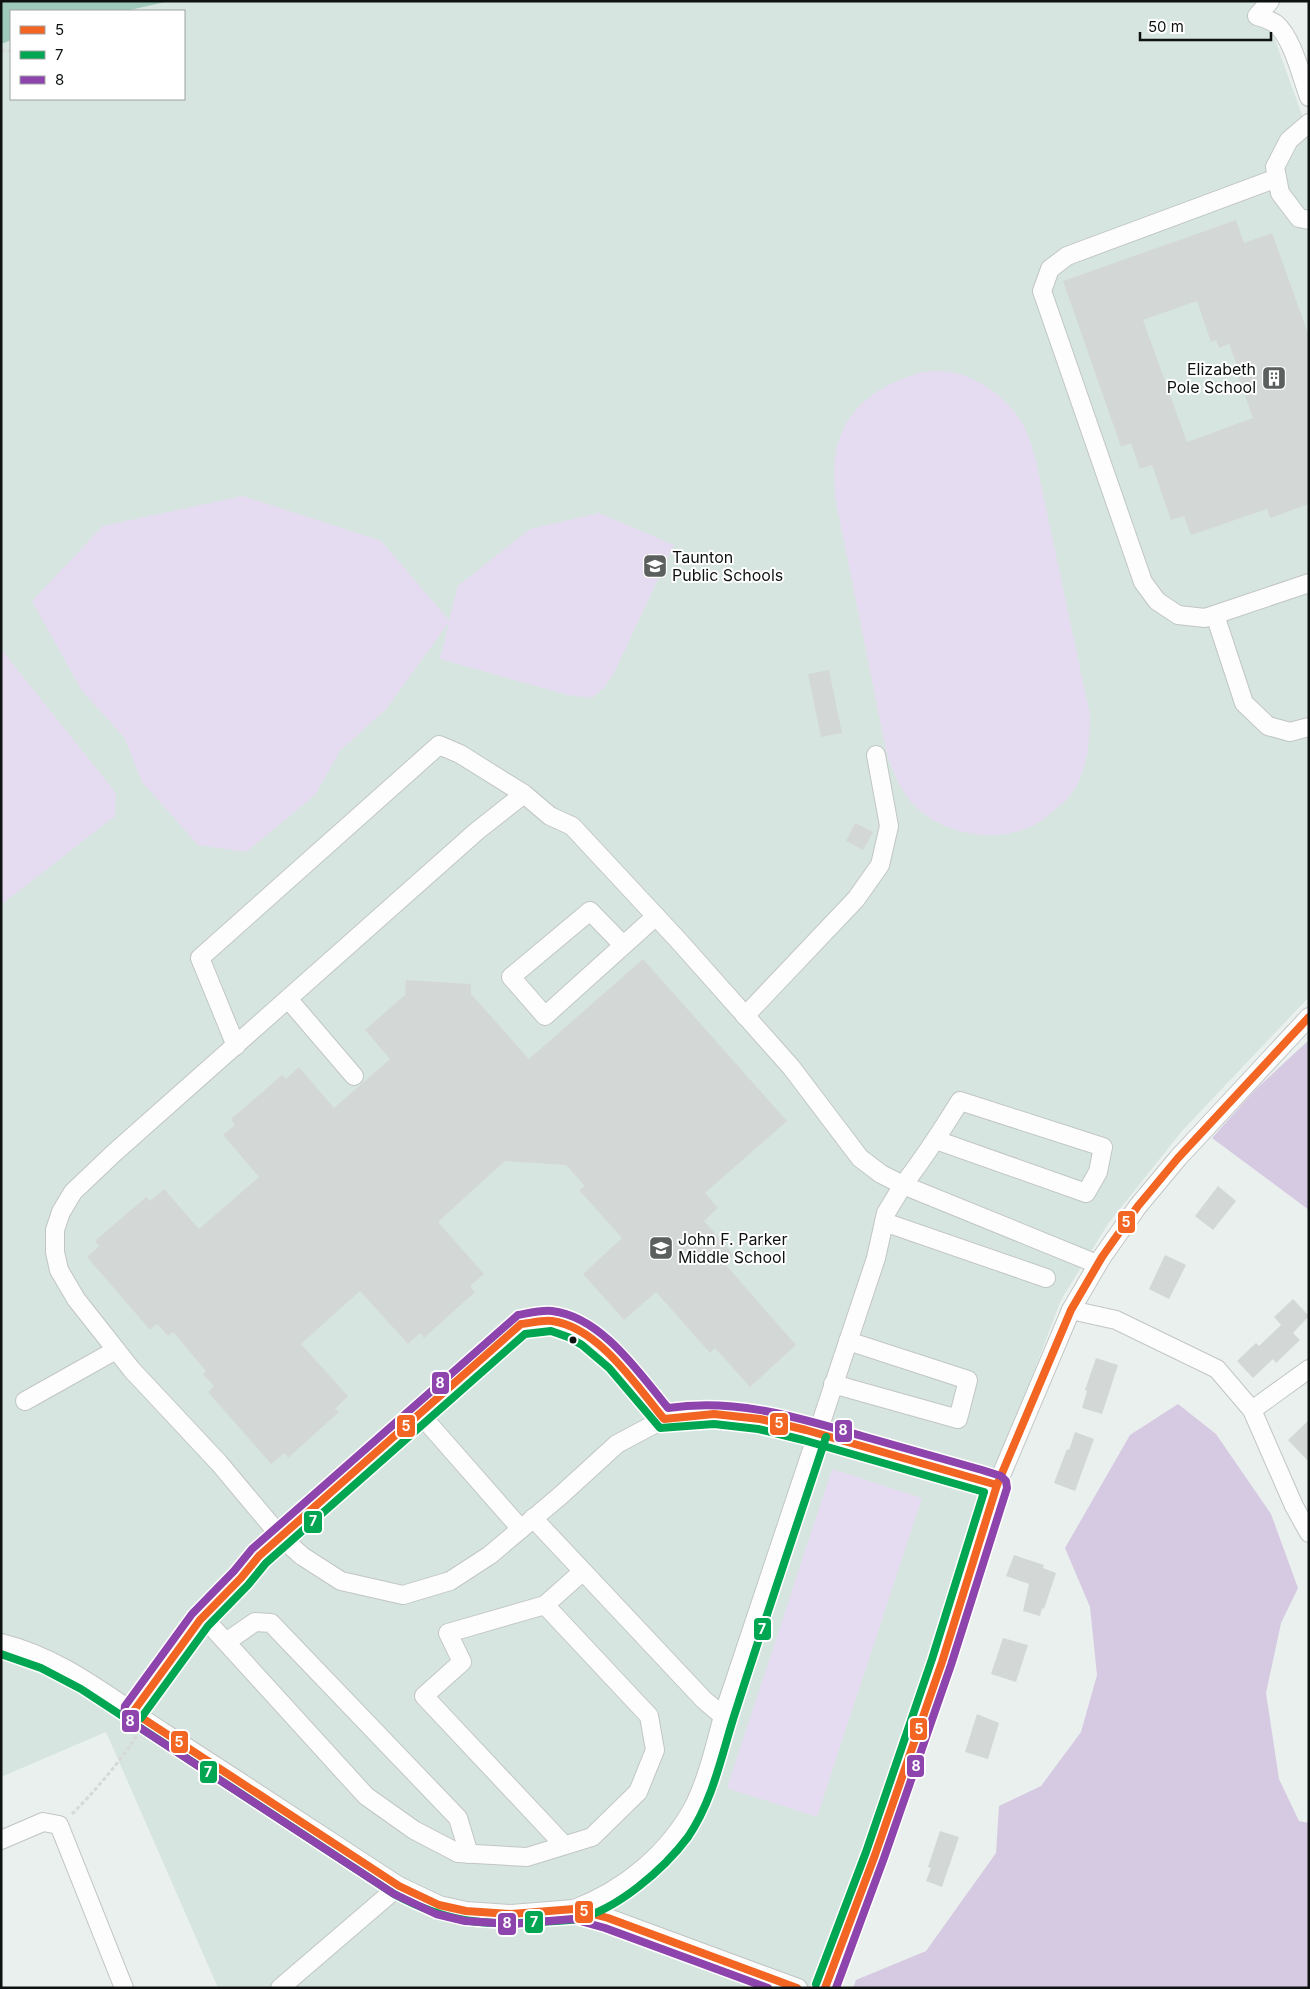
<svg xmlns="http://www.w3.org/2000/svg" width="1310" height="1989" viewBox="0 0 1310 1989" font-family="Inter,sans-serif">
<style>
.built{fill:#d7e5e0}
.green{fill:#e6dcf1}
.forest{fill:#d6cae2}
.water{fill:#9ecabc}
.building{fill:#d3d8d6;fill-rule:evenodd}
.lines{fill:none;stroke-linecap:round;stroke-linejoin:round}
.minor-casing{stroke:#c1c6c4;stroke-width:20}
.path{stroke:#d6d9d8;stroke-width:3;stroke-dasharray:4 2.5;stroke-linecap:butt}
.minor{stroke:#fcfdfc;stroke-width:18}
.bus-1-casing{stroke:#fff;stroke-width:11}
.bus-2-casing{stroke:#fff;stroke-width:11}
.bus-3-casing{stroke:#fff;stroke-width:11}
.bus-1{stroke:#f26522;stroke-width:8}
.bus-2{stroke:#00a651;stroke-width:8}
.bus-3{stroke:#8e44ad;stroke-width:8}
.bus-dot{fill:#0e1311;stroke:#fff;stroke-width:2}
.labels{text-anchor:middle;stroke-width:4;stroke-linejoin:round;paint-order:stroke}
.poi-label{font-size:16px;fill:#0e1311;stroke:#fff;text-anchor:start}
.line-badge{stroke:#fff;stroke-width:2}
.badge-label{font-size:14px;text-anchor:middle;font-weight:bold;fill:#fff}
</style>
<rect width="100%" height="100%" fill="#eaf0ee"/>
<polygon class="built" points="110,1 1261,1 1309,134 1309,997 1182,1131 1108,1224 1061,1300 978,1521 813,1988 218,1988 106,1732 1,1777 1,34 11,31 11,99 184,99 184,11 77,11"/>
<g class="green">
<path d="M923,372C931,372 941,370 950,372C976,376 1004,396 1019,418C1028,431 1032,446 1036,461L1090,715C1090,743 1087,776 1068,798C1065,802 1060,805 1057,808C1050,814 1043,820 1036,824C998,845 942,835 913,804C899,788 892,770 886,750L835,497C835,484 833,470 835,458C841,409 879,384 923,372Z"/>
<polygon points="243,496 381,541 449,620 458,586 530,529 599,513 674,545 614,673 604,688 592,698 568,695 440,659 449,622 387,708 340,751 315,795 246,852 198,845 142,782 124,737 82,691 32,601 103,526"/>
<polygon points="1,649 116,793 115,816 1,905"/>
<polygon points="832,1469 922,1498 817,1817 727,1788"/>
</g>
<g class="forest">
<polygon points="1309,1040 1309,1210 1212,1138 1255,1090"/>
<polygon points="1178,1404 1216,1434 1271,1514 1298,1588 1281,1623 1266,1693 1279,1779 1299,1821 1309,1823 1309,1988 853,1988 856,1980 926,1951 996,1853 999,1806 1041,1786 1081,1732 1097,1675 1090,1607 1065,1548 1130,1435"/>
</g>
<polygon class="water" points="1,1 170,1 125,11 11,11 11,40 1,44"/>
<g class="building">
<path d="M1236,220L1244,243L1272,233L1309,336V504L1270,518L1267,509L1191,535L1184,516L1171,520L1152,465L1140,469L1131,443L1121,447L1063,281ZM1197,301L1211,342L1216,340L1219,348L1229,344L1239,370L1236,371L1253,418L1187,442L1143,320Z"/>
<polygon points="829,670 842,733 821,737 808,674"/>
<polygon points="855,823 873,832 863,850 846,841"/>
<polygon points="643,959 787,1121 705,1193 718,1208 704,1221 734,1255 725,1264 796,1345 750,1387 715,1348 710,1353 656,1292 624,1320 583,1274 622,1238 579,1190 585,1186 566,1165 505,1161 438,1222 484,1274 470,1286 475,1292 424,1338 420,1333 408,1344 360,1291 301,1344 348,1396 335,1409 339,1412 288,1458 285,1453 271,1464 208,1392 214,1386 203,1374 206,1371 173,1332 168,1336 157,1324 150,1330 87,1257 99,1246 95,1241 146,1197 150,1201 164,1189 199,1229 259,1177 223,1135 235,1125 231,1119 282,1075 286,1079 299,1067 334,1108 390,1059 365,1030 405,995 406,980 471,984 471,994 529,1059"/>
<polygon points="1218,1186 1236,1201 1213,1230 1195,1216"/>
<polygon points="1165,1255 1186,1265 1169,1299 1149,1289"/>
<polygon points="1293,1299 1309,1316 1293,1333 1300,1340 1276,1363 1273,1359 1253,1378 1237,1361 1256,1343 1259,1346 1281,1325 1274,1317"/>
<polygon points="1096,1358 1118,1365 1102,1414 1082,1408 1087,1391 1085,1390"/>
<polygon points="1309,1420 1309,1462 1288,1440"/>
<polygon points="1075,1432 1094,1439 1075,1491 1054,1483 1067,1449 1069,1450"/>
<polygon points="1014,1555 1044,1565 1043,1568 1056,1573 1044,1609 1042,1608 1040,1616 1023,1611 1029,1584 1006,1576"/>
<polygon points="1003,1638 1028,1645 1016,1682 991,1674"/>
<polygon points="977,1714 999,1723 988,1759 965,1752"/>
<polygon points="940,1831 959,1837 942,1887 926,1881 931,1868 928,1867"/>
</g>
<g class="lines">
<defs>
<g id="minor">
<path d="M1270,1L1257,16C1264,18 1270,20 1276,24C1293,39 1301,76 1309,97"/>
<polyline points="1309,123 1289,140 1275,167 1280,193 1299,218 1309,220"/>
<polyline points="1277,178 1067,256 1050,269 1042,291 1143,582 1157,601 1178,615 1205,618 1309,583"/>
<polyline points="1215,615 1244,703 1268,726 1290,732 1309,727"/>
<polyline points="524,794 477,831 114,1153 73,1192 61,1212 55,1230 55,1252 59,1270 76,1299 132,1370 219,1463 281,1537 302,1556 341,1581 403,1595 450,1581 490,1555 560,1496 617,1444 664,1419 691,1414 716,1414 771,1420 997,1485"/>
<polyline points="623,945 590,911 511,977 545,1016 656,916"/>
<polyline points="289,1000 354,1076"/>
<polyline points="745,1016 856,899 880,865 889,826 876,755"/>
<path d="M236,1046L200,958L439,745L460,754L524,794L550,816L572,826L678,940L791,1067L860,1158L881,1174L903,1185L886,1213L876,1258L723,1716C715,1746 708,1776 695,1804C670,1852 625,1890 574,1909"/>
<path d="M936,1140L1086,1193L1098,1172L1103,1147L960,1101C942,1130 924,1158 903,1185L1097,1264"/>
<polyline points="884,1222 1046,1278"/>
<polyline points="1071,1310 1116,1320 1217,1369 1252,1410 1294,1506 1309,1533"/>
<polyline points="833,1384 958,1419 968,1380 848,1341"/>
<polyline points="25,1401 116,1350"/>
<polyline points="1252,1410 1309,1369"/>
<polyline points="420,1414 521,1529"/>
<polyline points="533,1518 704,1700 723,1716"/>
<polyline points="545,1605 448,1633 462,1662 424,1696 564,1845"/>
<polyline points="203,1617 366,1796 414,1830 458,1853 527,1857 592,1837 638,1792 655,1750 649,1716 545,1605 582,1572"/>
<polyline points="226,1642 255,1622 271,1623 458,1818 469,1854"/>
<path d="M1,1643C63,1658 111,1699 163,1732C242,1783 321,1835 399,1886L439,1905L466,1911L511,1914L574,1909L608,1918L798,1988"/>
<path d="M133,1712L200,1620L241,1578L259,1556L521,1324C531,1323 546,1319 556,1322C600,1331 636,1386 664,1419"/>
<polyline points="1,1840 43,1822 59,1825 124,1988"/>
<polyline points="280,1988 399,1886"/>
<polyline points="825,1988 875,1855 942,1662 997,1485 1071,1310 1102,1257 1138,1206 1178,1158 1309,1017"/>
</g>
</defs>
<use href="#minor" class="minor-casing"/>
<g class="path">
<polyline points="1,50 11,51"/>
<path d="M72,1814C96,1790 119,1763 138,1734"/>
</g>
<use href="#minor" class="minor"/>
<defs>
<g id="bus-1">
<path d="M797,1988L608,1918L574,1909L511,1914L466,1911L439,1905L399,1886L133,1712L200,1620L241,1578L259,1556L521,1324C531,1323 542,1320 552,1321C598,1327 636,1385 664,1419L714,1414L760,1419L806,1430L997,1485"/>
<polyline points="825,1988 875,1855 942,1662 997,1485 1071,1310 1102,1257 1138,1206 1178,1158 1309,1017"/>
</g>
<g id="bus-2">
<path d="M1,1654L41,1668L81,1689L394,1894C446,1922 481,1926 539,1922C551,1921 565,1921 577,1919C617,1910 664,1869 688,1837C714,1799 722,1752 736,1710C765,1619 796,1528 826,1437"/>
<polyline points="141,1718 208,1626 248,1585 266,1563 525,1334 551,1331 568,1337 582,1345 609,1368 660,1428 714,1424 758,1429 803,1440 984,1492 932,1659 866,1852 816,1984"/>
</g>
<path id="bus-3" d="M768,1988L605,1928L573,1919L512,1924L465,1921L436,1914L394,1894L128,1720L124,1715L125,1706L192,1614L234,1571L252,1549L518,1315C529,1313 541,1310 552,1311C602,1317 639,1373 668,1408C737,1398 796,1417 862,1436C902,1447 942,1459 982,1470L1001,1476L1006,1481L1007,1488L951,1665L884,1858L836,1988"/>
</defs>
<use href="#bus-1" class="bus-1-casing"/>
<use href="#bus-2" class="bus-2-casing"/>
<use href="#bus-3" class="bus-3-casing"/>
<use href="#bus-1" class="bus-1"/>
<use href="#bus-2" class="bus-2"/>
<use href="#bus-3" class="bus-3"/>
</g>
<defs>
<symbol id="building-square" viewBox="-11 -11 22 22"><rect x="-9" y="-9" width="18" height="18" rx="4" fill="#5b605e" stroke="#fff"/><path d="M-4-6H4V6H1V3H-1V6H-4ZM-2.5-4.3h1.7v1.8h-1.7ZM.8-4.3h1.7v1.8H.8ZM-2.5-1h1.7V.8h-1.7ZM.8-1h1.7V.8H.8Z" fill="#fff"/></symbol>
<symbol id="school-square" viewBox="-11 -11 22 22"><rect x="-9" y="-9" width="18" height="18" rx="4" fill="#5b605e" stroke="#fff"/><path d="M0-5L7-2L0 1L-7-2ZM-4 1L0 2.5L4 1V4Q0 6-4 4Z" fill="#fff"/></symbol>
</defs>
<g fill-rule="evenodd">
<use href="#building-square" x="1260" y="364" width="28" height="28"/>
<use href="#school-square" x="641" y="552" width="28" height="28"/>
<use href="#school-square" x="647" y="1234" width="28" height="28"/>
</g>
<circle class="bus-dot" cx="573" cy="1340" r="4.5"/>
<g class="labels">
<g class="poi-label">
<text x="1256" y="375" text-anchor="end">Elizabeth<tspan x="1256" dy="18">Pole School</tspan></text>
<text x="672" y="563">Taunton<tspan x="672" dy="18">Public Schools</tspan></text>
<text x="678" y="1245">John F. Parker<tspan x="678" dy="18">Middle School</tspan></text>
</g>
</g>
<g class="line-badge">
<rect x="1117" y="1210" width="19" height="24" rx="5" fill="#f26522"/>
<rect x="431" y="1371" width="19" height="24" rx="5" fill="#8e44ad"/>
<rect x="769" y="1412" width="20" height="24" rx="5" fill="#f26522"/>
<rect x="396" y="1414" width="20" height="24" rx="5" fill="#f26522"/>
<rect x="834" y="1419" width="19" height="24" rx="5" fill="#8e44ad"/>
<rect x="303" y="1510" width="20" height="24" rx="5" fill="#00a651"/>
<rect x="753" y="1617" width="19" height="24" rx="5" fill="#00a651"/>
<rect x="121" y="1709" width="19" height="24" rx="5" fill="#8e44ad"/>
<rect x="909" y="1717" width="19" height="24" rx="5" fill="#f26522"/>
<rect x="170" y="1730" width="19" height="24" rx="5" fill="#f26522"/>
<rect x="906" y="1754" width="19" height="24" rx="5" fill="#8e44ad"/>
<rect x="199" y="1760" width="19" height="24" rx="5" fill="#00a651"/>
<rect x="574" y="1900" width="20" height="24" rx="5" fill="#f26522"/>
<rect x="524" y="1910" width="20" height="24" rx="5" fill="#00a651"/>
<rect x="497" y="1912" width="20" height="24" rx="5" fill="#8e44ad"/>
</g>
<g class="badge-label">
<text x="1126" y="1227">5</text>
<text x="440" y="1388">8</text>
<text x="779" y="1428">5</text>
<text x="406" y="1431">5</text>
<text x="843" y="1435">8</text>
<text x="313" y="1526">7</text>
<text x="762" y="1634">7</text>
<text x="130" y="1726">8</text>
<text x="919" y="1734">5</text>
<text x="179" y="1747">5</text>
<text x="916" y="1771">8</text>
<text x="208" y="1777">7</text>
<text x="584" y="1916">5</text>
<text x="534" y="1927">7</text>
<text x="507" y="1928">8</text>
</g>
<rect width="1310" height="1989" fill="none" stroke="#0e1311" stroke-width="5"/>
<rect x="10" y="10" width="175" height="90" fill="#ffffff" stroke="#9fa1a0"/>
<rect x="20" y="26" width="25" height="8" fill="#f26522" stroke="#9fa1a0"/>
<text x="55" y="35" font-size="15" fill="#0e1311">5</text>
<rect x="20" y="51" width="25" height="8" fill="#00a651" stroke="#9fa1a0"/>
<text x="55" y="60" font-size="15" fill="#0e1311">7</text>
<rect x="20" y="76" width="25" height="8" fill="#8e44ad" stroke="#9fa1a0"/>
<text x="55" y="85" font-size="15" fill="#0e1311">8</text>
<path d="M1140 32v8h131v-8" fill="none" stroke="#0e1311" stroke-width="2.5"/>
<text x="1148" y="32" font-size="15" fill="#0e1311" stroke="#ffffff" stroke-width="4" paint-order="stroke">50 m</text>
</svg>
